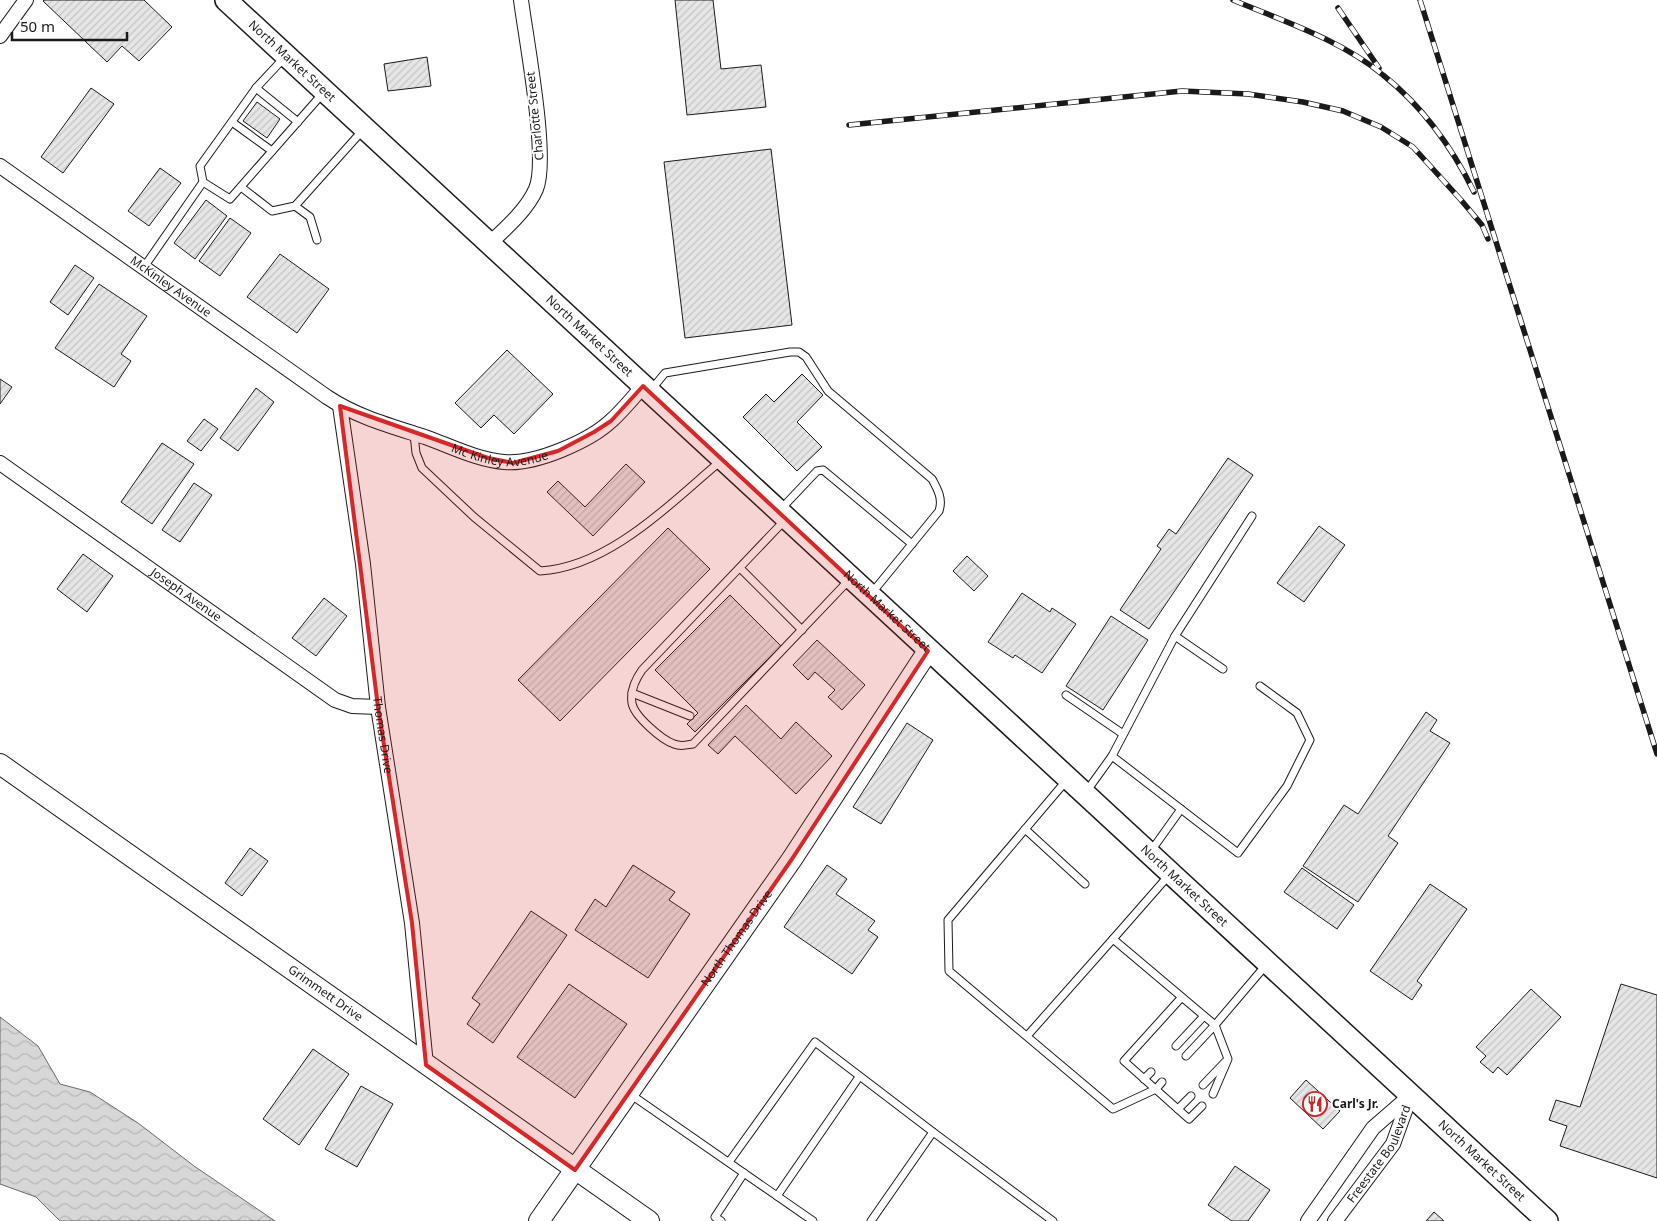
<svg xmlns="http://www.w3.org/2000/svg" width="1657" height="1221" viewBox="0 0 1657 1221" font-family="'Noto Sans',sans-serif">
<style>
.water{fill:url(#water-waves);stroke:#6a6a6a}
.building{fill:url(#building-hatch);stroke:#1a1a1a}
.lines{fill:none;stroke-linecap:round;stroke-linejoin:round}
.lane-casing{stroke:#1a1a1a;stroke-width:9}
.street-casing{stroke:#1a1a1a;stroke-width:16}
.secondary-casing{stroke:#1a1a1a;stroke-width:22}
.primary-casing{stroke:#1a1a1a;stroke-width:24}
.lane{stroke:#fff;stroke-width:7}
.street{stroke:#fff;stroke-width:14}
.secondary{stroke:#fff;stroke-width:20}
.primary{stroke:#fff;stroke-width:21}
.rail-casing{stroke:#1a1a1a;stroke-width:5.5}
.rail{stroke:#fff;stroke-width:4;stroke-dasharray:11;stroke-linecap:butt}
.marked{fill:#d62828;fill-opacity:0.2;stroke:#d62828;stroke-width:4;stroke-linejoin:round}
.labels{text-anchor:middle;stroke-width:4;stroke-linejoin:round;paint-order:stroke}
.street-label{font-size:12px;fill:#1a1a1a;stroke:#fff}
.poi-label{font-size:12px;font-weight:bold;fill:#1a1a1a;stroke:#fff;text-anchor:start}
</style>
<defs>
<pattern id="water-waves" width="16" height="10" patternUnits="userSpaceOnUse" patternTransform="scale(1.25)"><rect width="16" height="10" fill="#d7d7d7"/><path d="M0 5q4-4 8 0t8 0" fill="none" stroke="#b8b8b8"/></pattern>
<pattern id="building-hatch" width="6" height="6" patternUnits="userSpaceOnUse" patternTransform="scale(1.25)"><rect width="6" height="6" fill="#e6e6e6"/><path d="M-1 1l2-2M0 6l6-6M5 7l2-2" fill="none" stroke="#c5c5c5"/></pattern>
</defs>
<rect width="100%" height="100%" fill="#fff"/>
<polygon class="water" points="0,1017 38,1046 60,1084 90,1092 138,1123 194,1166 275,1221 60,1221 36,1197 0,1184"/>
<g class="building">
<polygon points="44,0 144,0 172,27 139,61 122,46 107,62 43,1"/>
<polygon points="675,0 713,0 721,69 761,65 766,107 687,115"/>
<polygon points="427,57 431,86 388,91 384,64"/>
<polygon points="91,88 114,104 63,173 41,157"/>
<polygon points="257,102 280,119 267,138 243,121"/>
<polygon points="771,149 792,325 685,338 664,162"/>
<polygon points="160,168 181,183 149,226 128,211"/>
<polygon points="206,200 227,216 195,259 174,243"/>
<polygon points="230,218 251,233 220,276 199,261"/>
<polygon points="280,254 329,289 297,333 247,297"/>
<polygon points="75,265 94,278 68,315 50,302"/>
<polygon points="99,284 147,316 121,354 131,361 114,387 55,348"/>
<polygon points="507,350 553,394 514,434 494,415 481,428 455,403"/>
<polygon points="802,374 823,395 797,422 822,447 797,471 743,417 766,394 774,402"/>
<polygon points="0,379 12,387 0,404"/>
<polygon points="256,388 274,402 238,451 220,438"/>
<polygon points="204,419 218,429 201,451 187,441"/>
<polygon points="162,443 194,464 152,524 121,502"/>
<polygon points="1228,458 1253,475 1149,629 1120,610 1161,549 1157,546 1169,529 1176,534"/>
<polygon points="626,464 645,482 593,536 547,492 558,481 585,507"/>
<polygon points="194,483 212,495 180,542 162,530"/>
<polygon points="1319,526 1345,545 1304,602 1277,583"/>
<polygon points="668,528 710,569 560,721 518,680"/>
<polygon points="83,554 113,576 87,612 57,589"/>
<polygon points="967,556 988,576 974,591 953,571"/>
<polygon points="1022,593 1050,612 1052,608 1076,624 1042,673 1015,655 1013,658 988,642"/>
<polygon points="730,595 781,646 695,732 687,724 698,713 655,670"/>
<polygon points="324,598 347,616 316,656 292,638"/>
<polygon points="1111,616 1148,640 1103,710 1066,686"/>
<polygon points="817,640 865,685 842,710 828,697 835,690 815,672 808,680 793,665"/>
<polygon points="746,705 781,739 796,722 832,756 796,794 735,736 718,754 708,745"/>
<polygon points="1426,712 1437,720 1430,731 1450,743 1388,836 1398,843 1358,902 1303,866 1344,805 1358,814"/>
<polygon points="907,723 933,740 881,824 853,807"/>
<polygon points="250,848 268,861 242,896 225,883"/>
<polygon points="633,865 675,892 669,900 690,914 648,978 575,930 595,899 606,907"/>
<polygon points="827,865 847,879 836,894 875,921 868,930 878,937 852,974 784,927"/>
<polygon points="1302,868 1354,905 1337,929 1284,892"/>
<polygon points="1430,884 1467,909 1417,981 1422,985 1412,1000 1370,971"/>
<polygon points="531,911 567,935 493,1043 467,1024 480,1004 472,998"/>
<polygon points="569,984 627,1024 575,1098 517,1057"/>
<polygon points="1621,984 1657,995 1657,1178 1560,1146 1567,1126 1549,1120 1556,1100 1580,1107"/>
<polygon points="1531,989 1561,1017 1507,1075 1498,1067 1493,1073 1480,1062 1486,1056 1476,1047"/>
<polygon points="313,1049 349,1074 299,1145 263,1119"/>
<polygon points="1306,1080 1340,1111 1323,1129 1290,1098"/>
<polygon points="361,1086 393,1104 357,1167 325,1149"/>
<polygon points="1235,1166 1270,1190 1248,1221 1232,1221 1208,1205"/>
<polygon points="1434,1212 1444,1221 1426,1221"/>
</g>
<g class="lines">
<defs>
<g id="lane">
<polyline points="256,88 298,122"/>
<polyline points="232,122 272,151"/>
<polyline points="203,182 230,199 324,92"/>
<polyline points="241,187 272,211 295,206 363,130"/>
<polyline points="295,206 310,217 317,240"/>
<polyline points="144,267 203,182 200,166 256,88 284,58"/>
<path d="M651,390L665,373L790,352H799L806,357L828,391L932,479C938,490 943,499 939,511L871,594"/>
<path d="M414,434L416,453L422,468L474,517L540,571C610,567 670,503 722,460"/>
<polyline points="781,509 817,471 823,470 912,544"/>
<polyline points="1252,516 1175,636 1112,756 1238,853 1287,786 1310,740 1297,713 1260,686"/>
<path d="M786,519L642,670C635,680 630,691 632,703C634,716 662,740 674,744C681,747 686,745 693,744L850,579"/>
<polyline points="740,568 802,630"/>
<polyline points="1175,636 1223,669"/>
<polyline points="632,693 690,716"/>
<polyline points="1066,695 1123,734"/>
<polyline points="1066,781 948,920 949,971 1113,1109 1156,1089 1162,1082"/>
<polyline points="1086,792 1112,756"/>
<polyline points="1025,829 1085,884"/>
<polyline points="1151,851 1181,809"/>
<polyline points="1170,874 1113,939 1215,1025 1266,965"/>
<polyline points="1181,998 1124,1061 1189,1119 1202,1106"/>
<polyline points="1027,1036 1113,939"/>
<polyline points="1176,1046 1204,1016"/>
<polyline points="1186,1056 1215,1025 1228,1059 1213,1094"/>
<polyline points="1144,1079 1151,1072"/>
<polyline points="1203,1085 1225,1062"/>
<polyline points="630,1094 813,1221"/>
<polyline points="1178,1109 1191,1096"/>
<polyline points="729,1162 815,1042 933,1132"/>
<polyline points="777,1196 859,1077"/>
<polyline points="721,1221 715,1217 744,1173"/>
<polyline points="871,1221 933,1132 1053,1221"/>
</g>
<g id="street">
<polyline points="0,36 26,0"/>
<path id="s1" d="M0,166L327,397C357,417 391,426 425,437C450,446 478,460 504,462C535,465 590,441 612,420C623,410 633,398 643,386"/>
<path d="M489,244C505,229 527,210 536,189C549,159 526,39 521,0"/>
<path id="s2" d="M340,406L363,564L378,707L412,923L426,1065"/>
<path id="s3" d="M0,463L335,700L352,706L378,707"/>
<polyline points="1308,1221 1373,1128 1411,1095"/>
<path id="s4" d="M1335,1221L1393,1144L1410,1097"/>
</g>
<g id="secondary">
<path id="s5" d="M0,764L649,1221"/>
<path id="s6" d="M539,1221L792,859L928,651"/>
</g>
<g id="primary">
<path id="s7" d="M226,0L1547,1221"/>
</g>
</defs>
<use href="#lane" class="lane-casing"/>
<use href="#street" class="street-casing"/>
<use href="#secondary" class="secondary-casing"/>
<use href="#primary" class="primary-casing"/>
<use href="#lane" class="lane"/>
<use href="#street" class="street"/>
<use href="#secondary" class="secondary"/>
<use href="#primary" class="primary"/>
<defs>
<g id="rail">
<path d="M1233,0C1283,21 1341,40 1383,75C1422,106 1452,147 1474,192"/>
<polyline points="1420,0 1657,754"/>
<polyline points="1338,8 1379,68"/>
<polyline points="849,125 1182,91 1248,94 1303,102 1343,111 1381,127 1413,147 1461,200 1482,225 1488,239"/>
</g>
</defs>
<use href="#rail" class="rail-casing"/>
<use href="#rail" class="rail"/>
</g>
<path class="marked" d="M643,386L928,651L792,859L575,1170L426,1065L412,923L378,707L340,406L488,458L513,463L558,451L594,432L611,421Z"/>
<defs>
<symbol id="restaurant-ring" viewBox="-11 -11 22 22"><circle r="9.5" fill="#fff" stroke="#c62828" stroke-width="1.5"/><path d="M-5-6h1v4h1v-4h1v4h1v-4h1v5L-1.5 .5V6h-2V.5L-5-1ZM5-6V6H3V1.5H1.5Q1.5-4 5-6Z" fill="#c62828"/></symbol>
</defs>
<g fill-rule="evenodd">
<use href="#restaurant-ring" x="1301" y="1090" width="28" height="28"/>
</g>
<g class="labels">
<g class="street-label">
<text dy="4" stroke="none"><textPath href="#s7" startOffset="90">North Market Street</textPath></text>
<text transform="translate(535 116) rotate(-96)" y="4">Charlotte Street</text>
<text dy="4" stroke="none"><textPath href="#s1" startOffset="209">McKinley Avenue</textPath></text>
<text dy="4" stroke="none"><textPath href="#s7" startOffset="495">North Market Street</textPath></text>
<text dy="4" stroke="none"><textPath href="#s1" startOffset="585">Mc Kinley Avenue</textPath></text>
<text dy="4" stroke="none"><textPath href="#s3" startOffset="228">Joseph Avenue</textPath></text>
<text dy="4" stroke="none"><textPath href="#s7" startOffset="900">North Market Street</textPath></text>
<text dy="4" stroke="none"><textPath href="#s2" startOffset="332">Thomas Drive</textPath></text>
<text dy="4" stroke="none"><textPath href="#s7" startOffset="1305">North Market Street</textPath></text>
<text dy="4" stroke="none"><textPath href="#s6" startOffset="345">North Thomas Drive</textPath></text>
<text dy="4" stroke="none"><textPath href="#s5" startOffset="398">Grimmett Drive</textPath></text>
<text dy="4" stroke="none"><textPath href="#s4" startOffset="81">Freestate Boulevard</textPath></text>
<text dy="4" stroke="none"><textPath href="#s7" startOffset="1710">North Market Street</textPath></text>
</g>
<g class="poi-label">
<text x="1332" y="1108">Carl's Jr.</text>
</g>
</g>
<path d="M12 32v8h115v-8" fill="none" stroke="#1a1a1a" stroke-width="2.5"/>
<text x="20" y="32" font-size="15" fill="#1a1a1a" stroke="#ffffff" stroke-width="4" paint-order="stroke">50 m</text>
</svg>
